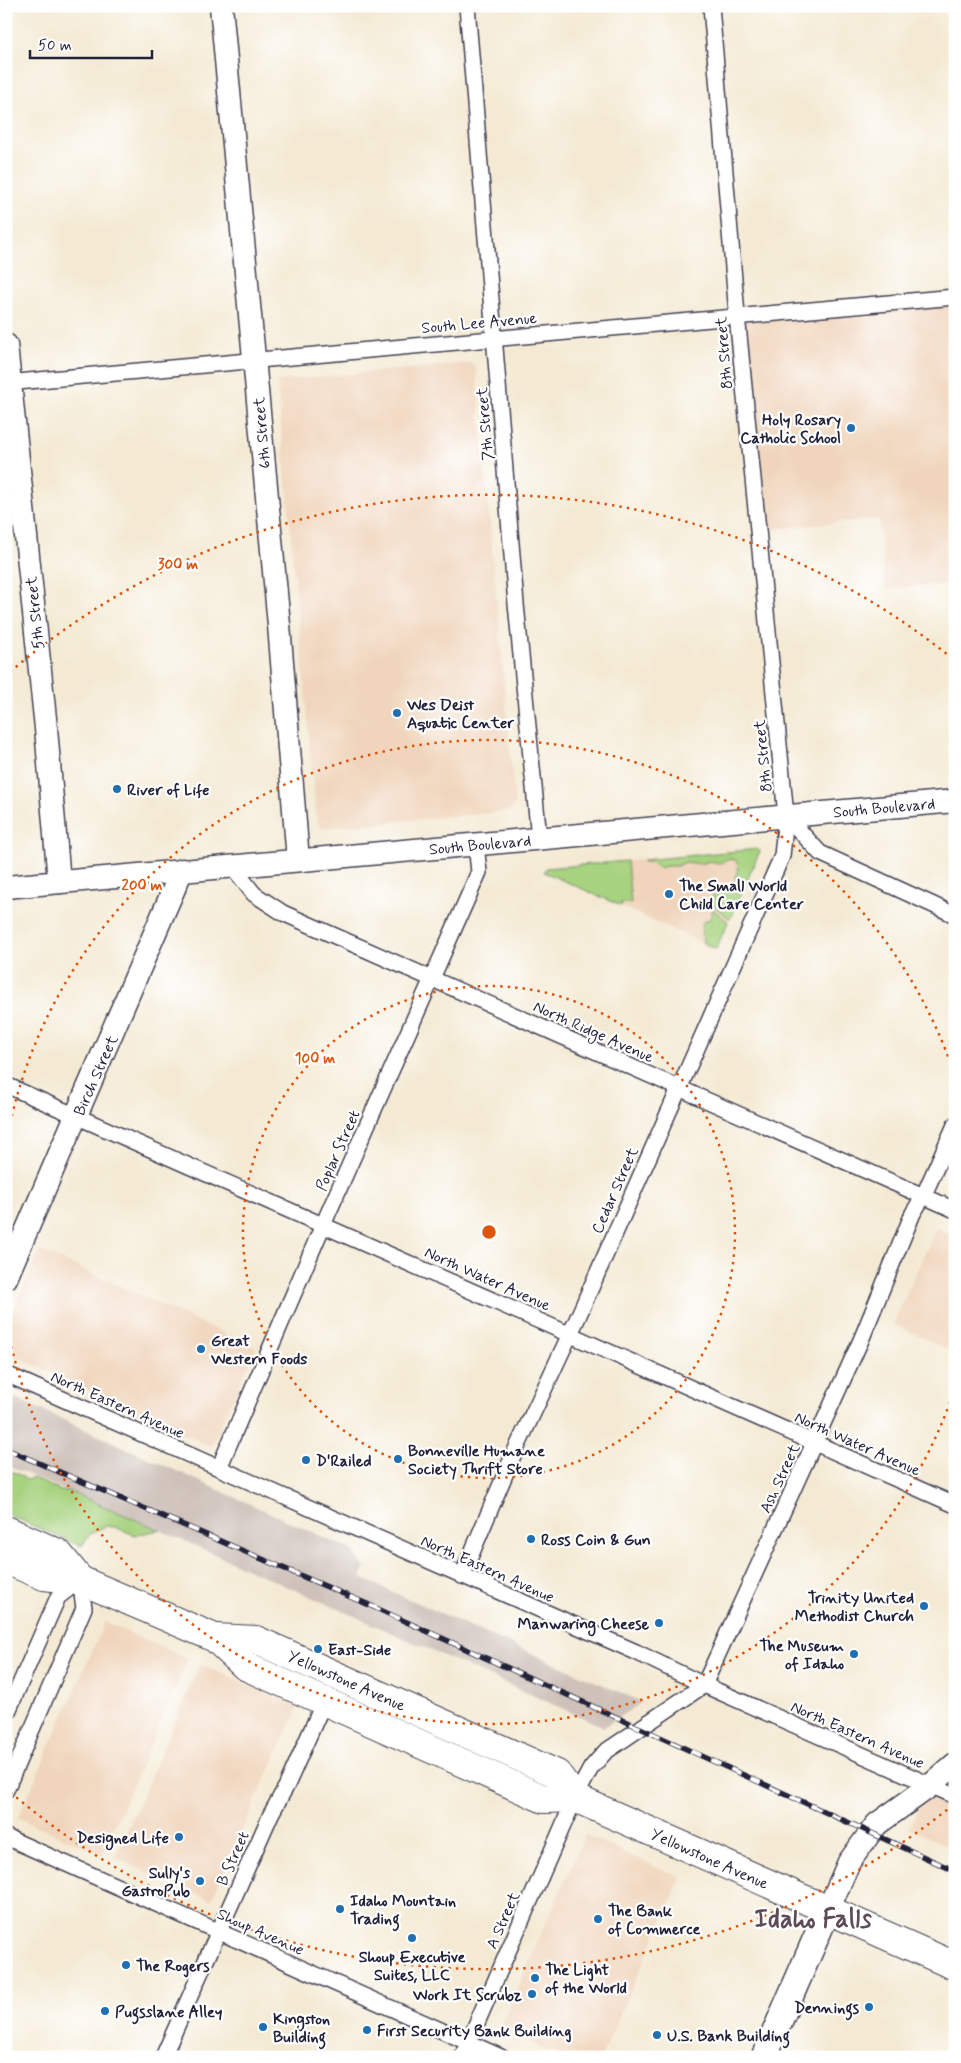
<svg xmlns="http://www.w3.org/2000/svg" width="961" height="2063" viewBox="0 0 961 2063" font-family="Mynerve,sans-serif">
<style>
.built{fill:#f0d5bc}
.industrial{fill:#cec1b9}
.green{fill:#a7d380;stroke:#647a5e}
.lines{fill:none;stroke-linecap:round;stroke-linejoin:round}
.street-casing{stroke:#424052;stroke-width:18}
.secondary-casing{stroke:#424052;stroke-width:25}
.primary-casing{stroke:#424052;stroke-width:28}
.highway-casing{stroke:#424052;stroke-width:30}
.street{stroke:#fff;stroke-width:15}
.secondary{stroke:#fff;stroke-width:22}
.primary{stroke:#fff;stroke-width:25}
.highway{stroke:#fff;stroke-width:28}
.rail-casing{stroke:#22223b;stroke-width:5.5}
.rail{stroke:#fff;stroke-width:4;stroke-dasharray:11;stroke-linecap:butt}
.ring{fill:none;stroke:#de560e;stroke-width:2.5;stroke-dasharray:2.5 5}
.poi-dot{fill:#1f6fb2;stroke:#fff;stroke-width:2}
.labels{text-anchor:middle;stroke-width:4.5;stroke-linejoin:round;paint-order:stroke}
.street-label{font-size:16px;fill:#22223b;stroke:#fff}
.poi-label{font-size:16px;font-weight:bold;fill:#22223b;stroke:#fff;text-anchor:start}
.town-label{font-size:26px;font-weight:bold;fill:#5d4c57;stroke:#fff}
.centre{fill:#de560e;stroke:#fff;stroke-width:2.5}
.ring-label{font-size:15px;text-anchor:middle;font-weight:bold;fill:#de560e;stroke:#fff;stroke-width:4.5;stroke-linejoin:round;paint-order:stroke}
</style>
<rect width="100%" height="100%" fill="#fff"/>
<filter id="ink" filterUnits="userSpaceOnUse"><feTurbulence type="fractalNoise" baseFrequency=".02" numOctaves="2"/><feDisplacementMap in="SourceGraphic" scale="10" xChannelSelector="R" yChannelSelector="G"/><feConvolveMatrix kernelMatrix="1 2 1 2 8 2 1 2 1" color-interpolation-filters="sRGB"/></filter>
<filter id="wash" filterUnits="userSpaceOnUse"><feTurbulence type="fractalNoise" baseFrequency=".0096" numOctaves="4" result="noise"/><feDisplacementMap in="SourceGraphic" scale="20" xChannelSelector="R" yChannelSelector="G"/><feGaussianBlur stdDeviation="1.12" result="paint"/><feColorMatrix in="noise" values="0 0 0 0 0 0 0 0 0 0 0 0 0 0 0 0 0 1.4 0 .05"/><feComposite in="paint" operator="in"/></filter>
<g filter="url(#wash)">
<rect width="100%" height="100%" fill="#f4ead4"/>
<g class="built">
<polygon points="955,297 955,584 885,589 879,519 758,530 737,315"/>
<polygon points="470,363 476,368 515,804 509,811 323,828 317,824 277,381"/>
<polygon points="758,849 760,851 716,949 544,872 546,868"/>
<polygon points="936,1228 955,1236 955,1353 893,1324"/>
<polygon points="40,1250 256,1348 212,1447 6,1352 6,1327"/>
<polygon points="105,1622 188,1659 102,1854 18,1818"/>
<polygon points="200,1664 298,1707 211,1900 115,1858"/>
<polygon points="955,1764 955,1849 908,1828 930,1786"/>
<polygon points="585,1835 681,1878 601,2057 563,2057 499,2029"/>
</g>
<polygon class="industrial" points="6,1394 352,1550 365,1568 361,1578 642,1702 604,1727 160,1530 6,1465"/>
<g class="green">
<polygon points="758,849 760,851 730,919 710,902 715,892 733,890 738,891 735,878 738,869 737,861 731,859 719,863 710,861 701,864 686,862 677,866 666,866 660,868 650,862 643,862 643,860"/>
<polygon points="627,861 631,903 621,903 621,906 544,872 546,868"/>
<polygon points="713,909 728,922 716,949 703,943 702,924 704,921 710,919"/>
<polygon points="6,1470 16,1473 27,1480 33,1478 61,1491 68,1491 160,1530 135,1535 114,1527 106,1526 90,1534 82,1546 76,1544 6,1514"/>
</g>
</g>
<g filter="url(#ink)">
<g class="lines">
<defs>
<g id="street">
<polyline points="467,6 516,604 539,838"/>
<polyline points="6,383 955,297"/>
<polyline points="786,816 820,853 955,915"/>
<polyline points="232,866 254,894 283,913 955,1210"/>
<polyline points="6,1085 955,1505"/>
<polyline points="6,1374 636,1652 704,1685 955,1796"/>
<polyline points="219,1468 323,1225 479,872 476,844"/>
<polyline points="462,1576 512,1458 578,1317 782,856 786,816 737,315 711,6"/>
<polyline points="6,1716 58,1597 80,1580 84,1608 6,1790"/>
<polyline points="6,1837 501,2057"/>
<polyline points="163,2057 271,1814 287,1785 327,1695"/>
<polyline points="462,2057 575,1798 591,1768 605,1752 704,1685 861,1340 913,1213 923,1197 955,1125"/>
</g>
<g id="secondary">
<polyline points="221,6 279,625 298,860"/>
<polyline points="6,345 46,728 59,882"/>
<polyline points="6,887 955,801"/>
<polyline points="6,1278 182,870"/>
<polyline points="828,1910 849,1862 870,1833 877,1824 930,1786 955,1764"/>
</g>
<polyline id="primary" points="764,2057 828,1910"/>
<g id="highway">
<polyline points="6,1530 58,1553 80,1580"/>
<polyline points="6,1560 44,1576 80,1580 215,1638 245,1666 544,1799 575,1798 955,1966"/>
<polyline points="215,1638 256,1640 557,1774 575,1798"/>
</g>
</defs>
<use href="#street" class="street-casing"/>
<use href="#secondary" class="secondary-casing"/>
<use href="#primary" class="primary-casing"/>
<use href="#highway" class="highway-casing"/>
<use href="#street" class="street"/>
<use href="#secondary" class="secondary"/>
<use href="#primary" class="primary"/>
<use href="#highway" class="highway"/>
<defs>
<polyline id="rail" points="6,1449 367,1604 955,1871"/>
</defs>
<use href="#rail" class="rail-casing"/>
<use href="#rail" class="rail"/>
</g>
</g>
<g class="ring">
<circle cx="489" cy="1232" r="246"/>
<path d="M955 1388A491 491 0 0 1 7 1326M7 1138A491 491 0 0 1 955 1076"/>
<path d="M953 1805A737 737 0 0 1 10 1792M10 672A737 737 0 0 1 953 659"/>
</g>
<g class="poi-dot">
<circle cx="851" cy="428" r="5"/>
<circle cx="397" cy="713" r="5"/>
<circle cx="117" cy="789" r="5"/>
<circle cx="669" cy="894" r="5"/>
<circle cx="201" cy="1349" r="5"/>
<circle cx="398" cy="1459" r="5"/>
<circle cx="306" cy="1460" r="5"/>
<circle cx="531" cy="1539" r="5"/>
<circle cx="924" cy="1606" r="5"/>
<circle cx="659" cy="1623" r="5"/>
<circle cx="318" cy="1649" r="5"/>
<circle cx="854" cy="1654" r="5"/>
<circle cx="179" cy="1837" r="5"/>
<circle cx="200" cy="1881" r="5"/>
<circle cx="340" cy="1909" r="5"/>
<circle cx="598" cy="1919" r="5"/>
<circle cx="412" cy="1938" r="5"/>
<circle cx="126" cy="1965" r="5"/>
<circle cx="535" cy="1978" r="5"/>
<circle cx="532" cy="1994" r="5"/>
<circle cx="869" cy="2007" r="5"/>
<circle cx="105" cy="2011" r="5"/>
<circle cx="263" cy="2027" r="5"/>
<circle cx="367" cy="2030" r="5"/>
<circle cx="657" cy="2035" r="5"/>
</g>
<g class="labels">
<g class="street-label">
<text transform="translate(479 322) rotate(-5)" y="6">South Lee Avenue</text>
<text transform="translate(723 353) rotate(-95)" y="6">8th Street</text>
<text transform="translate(484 424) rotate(-95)" y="6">7th Street</text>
<text transform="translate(261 433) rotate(-95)" y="6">6th Street</text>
<text transform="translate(34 613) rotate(-96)" y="6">5th Street</text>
<text transform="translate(762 756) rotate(-96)" y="6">8th Street</text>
<text transform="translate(884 807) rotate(-5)" y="6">South Boulevard</text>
<text transform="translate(480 844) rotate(-5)" y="6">South Boulevard</text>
<text transform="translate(594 1031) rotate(24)" y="6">North Ridge Avenue</text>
<text transform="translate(95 1075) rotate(-66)" y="6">Birch Street</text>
<text transform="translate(337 1150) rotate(-66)" y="6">Poplar Street</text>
<text transform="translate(614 1190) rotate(-66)" y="6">Cedar Street</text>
<text transform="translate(488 1278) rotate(24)" y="6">North Water Avenue</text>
<text transform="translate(118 1404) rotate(24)" y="6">North Eastern Avenue</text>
<text transform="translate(858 1443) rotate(24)" y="6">North Water Avenue</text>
<text transform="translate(779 1478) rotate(-65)" y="6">Ash Street</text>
<text transform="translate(488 1568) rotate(24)" y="6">North Eastern Avenue</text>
<text transform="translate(347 1680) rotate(24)" y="6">Yellowstone Avenue</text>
<text transform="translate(858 1734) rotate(24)" y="6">North Eastern Avenue</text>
<text transform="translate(232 1858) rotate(-66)" y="6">B Street</text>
<text transform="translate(710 1858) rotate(24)" y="6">Yellowstone Avenue</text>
<text transform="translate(502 1920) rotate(-66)" y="6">A Street</text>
<text transform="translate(261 1931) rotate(24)" y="6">Shoup Avenue</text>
</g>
<g class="poi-label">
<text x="841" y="425" text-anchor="end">Holy Rosary<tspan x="841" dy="18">Catholic School</tspan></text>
<text x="407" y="710">Wes Deist<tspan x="407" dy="18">Aquatic Center</tspan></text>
<text x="127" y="795">River of Life</text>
<text x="679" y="891">The Small World<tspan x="679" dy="18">Child Care Center</tspan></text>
<text x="211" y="1346">Great<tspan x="211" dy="18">Western Foods</tspan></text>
<text x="408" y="1456">Bonneville Humane<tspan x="408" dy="18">Society Thrift Store</tspan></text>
<text x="316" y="1466">D'Railed</text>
<text x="541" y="1545">Ross Coin &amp; Gun</text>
<text x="914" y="1603" text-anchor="end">Trinity United<tspan x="914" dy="18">Methodist Church</tspan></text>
<text x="649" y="1629" text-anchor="end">Manwaring Cheese</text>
<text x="844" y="1651" text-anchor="end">The Museum<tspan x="844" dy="18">of Idaho</tspan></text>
<text x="328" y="1655">East-Side</text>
<text x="169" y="1843" text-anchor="end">Designed Life</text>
<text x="190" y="1878" text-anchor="end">Sully's<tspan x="190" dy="18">GastroPub</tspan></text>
<text x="350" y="1906">Idaho Mountain<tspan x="350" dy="18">Trading</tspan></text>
<text x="608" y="1916">The Bank<tspan x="608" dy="18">of Commerce</tspan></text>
<text x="412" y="1962" text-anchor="middle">Shoup Executive<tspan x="412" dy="18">Suites, LLC</tspan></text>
<text x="136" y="1971">The Rogers</text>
<text x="545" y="1975">The Light<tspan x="545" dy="18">of the World</tspan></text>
<text x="522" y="2000" text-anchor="end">Work It Scrubz</text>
<text x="859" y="2013" text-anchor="end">Dennings</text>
<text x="115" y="2017">Pugsslane Alley</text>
<text x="273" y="2024">Kingston<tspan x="273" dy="18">Building</tspan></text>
<text x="377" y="2036">First Security Bank Building</text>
<text x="667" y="2041">U.S. Bank Building</text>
</g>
<g class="town-label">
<text x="813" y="1927">Idaho Falls</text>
</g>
</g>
<circle cx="489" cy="1232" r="8" class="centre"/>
<g class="ring-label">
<text x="178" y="569">300 m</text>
<text x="142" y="890">200 m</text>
<text x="315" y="1063">100 m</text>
</g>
<rect width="961" height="2063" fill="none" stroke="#fff" stroke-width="25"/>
<path d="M30 50v8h122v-8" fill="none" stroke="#22223b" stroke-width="2.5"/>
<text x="38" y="50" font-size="15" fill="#22223b" stroke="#ffffff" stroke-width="4" paint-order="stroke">50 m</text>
</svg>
